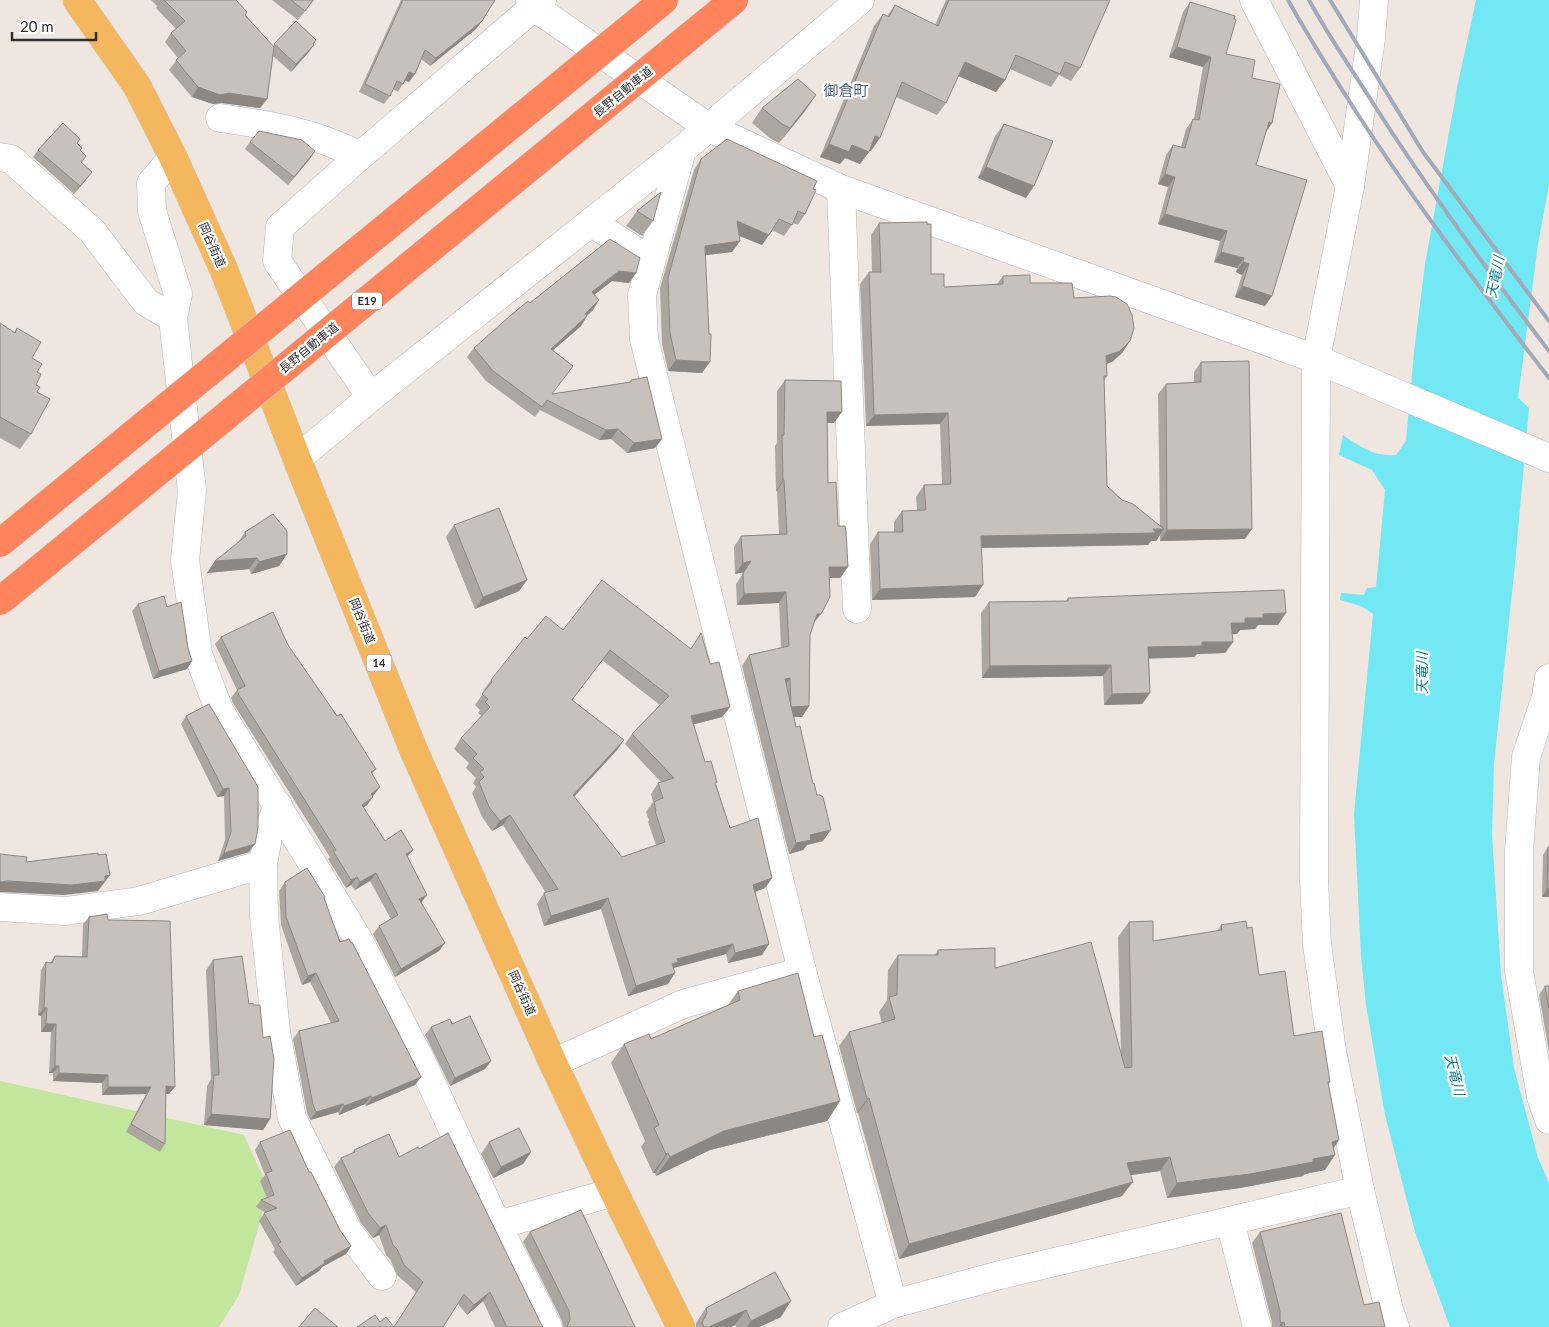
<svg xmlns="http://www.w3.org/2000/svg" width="1549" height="1327" viewBox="0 0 1549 1327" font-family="Lato,'Noto Sans JP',sans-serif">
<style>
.green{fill:#c2e69b}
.water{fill:#71e8f3}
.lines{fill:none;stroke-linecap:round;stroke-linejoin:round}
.minor-casing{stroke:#b0b5bd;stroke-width:29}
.tertiary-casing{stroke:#b0b5bd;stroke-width:29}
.primary-casing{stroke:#c8c8c8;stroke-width:29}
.minor{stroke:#fff;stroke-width:28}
.tertiary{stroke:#fff;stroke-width:28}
.primary{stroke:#f5b75e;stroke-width:28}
.rail{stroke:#a2a9b8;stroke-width:4}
.motorway-bridge-casing{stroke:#c8c8c8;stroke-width:29;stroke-linecap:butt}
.motorway-bridge{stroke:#ff845b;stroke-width:28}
.wall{fill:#aca6a1;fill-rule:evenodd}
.shaded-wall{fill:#8c8783}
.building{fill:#c8c1bb;stroke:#8c8783;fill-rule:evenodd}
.labels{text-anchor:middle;stroke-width:4.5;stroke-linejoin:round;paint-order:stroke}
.shield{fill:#fff;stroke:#6c6c6c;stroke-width:1}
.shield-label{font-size:11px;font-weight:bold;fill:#2d2d2d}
.street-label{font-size:12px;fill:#2d2d2d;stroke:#fff}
.water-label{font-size:14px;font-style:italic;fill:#0a7f96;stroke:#fff}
.quarter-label{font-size:15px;fill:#4b5e80;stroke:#fff}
</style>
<rect width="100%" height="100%" fill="#efe6e0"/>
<polygon class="green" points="0,1081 244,1135 269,1190 239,1295 219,1327 0,1327"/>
<path class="water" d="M1476,0H1549V185L1538,244L1518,398L1529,408L1515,564L1494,764L1492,835L1501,975L1514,1068L1538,1158L1549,1183V1327H1450L1415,1232L1385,1115L1366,1005L1361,956L1354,814L1373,614L1361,606L1340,600L1341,593L1364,595L1367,588L1376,587L1385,490L1372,470L1339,455L1343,435C1360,447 1375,457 1396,455L1406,441L1414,352L1425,264L1458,83Z"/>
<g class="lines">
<defs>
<g id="minor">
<polyline points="530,0 534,7 708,127 841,189 1316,359 1549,458"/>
<polyline points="1254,0 1350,186"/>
<path d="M220,118C269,125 315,132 360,156"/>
<polyline points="682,150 642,295 644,339 802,971 893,1304"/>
<polyline points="0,157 11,159 92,231 146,302 173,318"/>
<polyline points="173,157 151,183 152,211 178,294 173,318 192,491 185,560 198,654 219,710 358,939 422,1063 490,1210 548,1327"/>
<polyline points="841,189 857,609"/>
<polyline points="591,222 651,261"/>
<polyline points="371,397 277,261 280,227 360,156 542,0"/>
<polyline points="1549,678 1546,697 1526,757 1519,852 1519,971 1541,1097 1549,1120"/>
<polyline points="263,864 264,916 276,1031 292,1118 348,1231 382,1276"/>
<polyline points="0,907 65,911 139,901 263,864 270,826 278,805"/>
<polyline points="553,1063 683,1004 802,971"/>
<polyline points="1230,1221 1257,1327"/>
<polyline points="498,1225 614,1192"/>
</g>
<g id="tertiary">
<polyline points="1374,0 1371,38 1350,186 1316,359 1314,879 1317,944 1332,1051 1360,1190 1389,1310 1395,1327"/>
<polyline points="297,459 371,397 682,150 860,0"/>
<polyline points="842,1327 893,1304 1000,1275 1360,1190"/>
</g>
<polyline id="primary" points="77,0 137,86 173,157 224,270 297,459 414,751 553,1063 614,1192 681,1327"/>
</defs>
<use href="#minor" class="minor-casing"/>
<use href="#tertiary" class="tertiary-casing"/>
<use href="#primary" class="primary-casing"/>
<use href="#minor" class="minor"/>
<use href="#tertiary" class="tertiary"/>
<use href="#primary" class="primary"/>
<g class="rail">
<path d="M1288,0C1309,38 1332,74 1355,110C1415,203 1482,291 1549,378"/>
<path d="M1309,0C1328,35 1350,67 1371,100C1426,187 1487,270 1549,351"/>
<polyline points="1330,0 1423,152 1549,321"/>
</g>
<defs>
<g id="motorway-bridge">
<polyline points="0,543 664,0"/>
<polyline points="0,601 734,0"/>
</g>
</defs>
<use href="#motorway-bridge" class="motorway-bridge-casing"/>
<use href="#motorway-bridge" class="motorway-bridge"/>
</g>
<g class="wall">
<polygon points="151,0 236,0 245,15 273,46 296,21 316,40 308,53 291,72 273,56 267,99 260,108 222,103 213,104 192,97 169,70 178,58 165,42 171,33 176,29 156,8 157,6"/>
<polygon points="272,0 314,0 298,20"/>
<polygon points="401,0 495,0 476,29 430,66 421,59 415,74 409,82 405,80 398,92 393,89 390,96 384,104 359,92"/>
<polygon points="946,0 1110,0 1080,68 1071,81 1059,75 1051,87 1010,69 1005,80 996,92 958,76 946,103 937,115 896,97 871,151 869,151 860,164 845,158 840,164 820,157 874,26 883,14 887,16 895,5 935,25"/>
<polygon points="1190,2 1226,54 1252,78 1272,123 1266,132 1256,165 1265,306 1235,297 1242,275 1236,272 1237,268 1214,262 1220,241 1158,224 1168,187 1158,184 1166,155 1173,145 1181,147 1186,129 1193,119 1194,119 1203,67 1169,57 1183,12"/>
<polygon points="816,95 805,111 779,143 771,139 752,123 762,108"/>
<polygon points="1004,124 1026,198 978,178 995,136"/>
<polygon points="250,142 315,151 288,185 245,149"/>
<polygon points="38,150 80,151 86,156 82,163 86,180 74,194 33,157"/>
<polygon points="701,159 813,189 805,214 798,225 793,223 784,236 772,230 762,245 739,236 740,241 732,252 706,255 702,373 668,371 662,344 660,288 694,170"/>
<polygon points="637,211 653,221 642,236 626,226"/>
<polygon points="879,223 944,287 997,284 1003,276 1030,283 1074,298 1130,341 1122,353 1112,362 1107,364 1107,376 1104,381 1107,486 1122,500 1160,526 1158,394 1166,384 1194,382 1194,372 1201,362 1245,539 1160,541 1160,535 1156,541 1151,541 1148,545 982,548 975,597 872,600 870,544 878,532 894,532 894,522 902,511 917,510 916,497 924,485 942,484 940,424 866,426 860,284 869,272 872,272 871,235"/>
<polygon points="636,273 629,283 612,281 594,295 593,310 587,316 581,326 553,350 552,394 630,382 631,380 662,439 655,448 627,453 611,439 599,440 540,410 535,417 486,381 467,357 474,348 530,303"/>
<polygon points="0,323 14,333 17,328 37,372 36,385 37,392 31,434 20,449 0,438"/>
<polygon points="785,380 834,423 827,423 828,483 840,578 830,578 810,635 809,706 802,717 794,717 823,841 807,845 803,850 789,854 742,666 749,655 781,648 779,603 737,605 736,584 744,572 735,574 734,547 741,536 779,534 777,491 776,491 775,446 777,443 777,391"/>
<polygon points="454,525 527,580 519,591 475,609 446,537"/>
<polygon points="245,532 287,554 279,566 251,574 249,569 207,573 215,561 237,544"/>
<polygon points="1068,598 1278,625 1258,625 1255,629 1240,630 1237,634 1232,634 1233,642 1225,653 1197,654 1194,657 1149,658 1150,693 1142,704 1104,705 1103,676 982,678 981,613 989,602 1066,601"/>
<polygon points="138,604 167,607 188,648 192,661 187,669 153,679 132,611"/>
<path d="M563,630L710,664L730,707L722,717L693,724L705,762L716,784L730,828L772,878L765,888L755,892L762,955L728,963L726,954L674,968L668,984L628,996L601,909L544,926L537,904L544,893H546L503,825L492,831L482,817L472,793L476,787L473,783L476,778L466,768L469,763L454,749L461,738L482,716L478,713L480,710L475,705L484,692L483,691L491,680L527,639ZM602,660L660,705L632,734L625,744L661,782L658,783L651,794L653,802L646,812L649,820L648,822L656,845L622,857L574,797L617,750L624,740L572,700Z"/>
<polygon points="221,637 288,645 337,716 376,769 372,774 374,795 372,796 367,805 363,808 385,841 408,857 421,903 439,951 395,977 373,934 379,926 391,919 370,881 355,890 351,885 346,888 328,859 330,857 233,703 231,698 237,690 215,644"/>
<polygon points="209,704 249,852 218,861 225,840 224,796 217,797 181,724 186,716"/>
<polygon points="1548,847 1549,897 1542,897 1543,855"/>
<polygon points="285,882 324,898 340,942 351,943 421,1077 415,1085 366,1106 365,1104 339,1115 338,1112 310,1120 307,1113 293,1039 299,1031 331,1023 310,982 302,985 281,925 279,891"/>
<polygon points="89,917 108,920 169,1094 166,1094 165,1144 160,1152 126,1132 146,1094 102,1095 102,1083 53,1081 53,1073 49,1073 51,1032 41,1032 41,1016 38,1015 41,970 46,962 50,963 55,956 82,957 83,924"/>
<polygon points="1129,922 1153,941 1217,931 1221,925 1247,928 1259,975 1294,1036 1330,1082 1329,1084 1333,1148 1325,1170 1305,1174 1303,1176 1240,1188 1167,1198 1160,1171 1131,1175 1122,1196 899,1259 858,1113 857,1113 839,1046 849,1032 882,1023 879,1012 887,1000 888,970 898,955 935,955 938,950 995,968 1121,1054 1118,937"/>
<polygon points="213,960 249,1004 253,1005 263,1038 270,1119 263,1130 204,1125 207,1086 211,1079 206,970"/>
<polygon points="1545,986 1549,986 1549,1052 1539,995"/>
<polygon points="738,991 814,1037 840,1101 827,1121 710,1150 656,1176 655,1173 653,1173 641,1147 645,1141 611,1063 624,1044 651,1039 728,1005"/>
<polygon points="452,1024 485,1069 450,1086 425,1035 431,1027"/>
<polygon points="260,1142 309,1172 340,1230 351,1246 346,1254 322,1267 319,1271 296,1286 273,1252 275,1249 259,1221 264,1213 266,1213 256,1207 261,1200 267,1198 260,1181 265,1175 255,1150"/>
<polygon points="489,1142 531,1152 523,1164 493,1178 481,1154"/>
<polygon points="354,1150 399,1157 543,1327 495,1327 483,1301 467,1315 458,1304 443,1327 357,1327 380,1322 394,1327 416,1292 397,1275 390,1259 386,1255 379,1235 373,1238 361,1223 334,1167 341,1158 352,1153"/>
<polygon points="530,1232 635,1327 563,1327 562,1321 523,1242"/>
<polygon points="1260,1232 1364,1305 1385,1327 1272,1327 1272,1323 1252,1243"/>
<polygon points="775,1272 781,1317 759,1327 736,1327 735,1325 731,1327 696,1327 696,1323 706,1308"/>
</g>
<g class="shaded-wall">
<polygon points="482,21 476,29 430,66 436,58"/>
<polygon points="314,45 308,53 291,72 296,64"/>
<polygon points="1177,47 1211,57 1203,67 1169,57"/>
<polygon points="965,62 1005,80 996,92 956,75"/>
<polygon points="409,72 415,74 409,82 403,80"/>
<polygon points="198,87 267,99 260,108 222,103 213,104 192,97"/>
<polygon points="816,95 805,111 779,143 790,128"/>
<polygon points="1269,122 1272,123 1265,133"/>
<polygon points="875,136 880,138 871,151 866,149"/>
<polygon points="829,144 852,145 869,152 860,164 845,158 840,164 820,157"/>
<polygon points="315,151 310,159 288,185 294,177"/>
<polygon points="986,167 1034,186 1026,198 978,178"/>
<polygon points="92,172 86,180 74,194 80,186"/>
<polygon points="1165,174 1175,177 1168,187 1158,184"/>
<polygon points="1165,214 1227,231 1220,241 1158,224"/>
<polygon points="737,221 769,235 762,245 730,232"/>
<polygon points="740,241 732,252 698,256 705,246"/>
<polygon points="1221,252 1244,258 1237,268 1214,262"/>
<polygon points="1243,262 1249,264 1242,275 1236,272"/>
<polygon points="619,271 636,273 629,283 612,281 585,302 592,292"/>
<polygon points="1242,286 1272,296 1265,306 1235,297"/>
<polygon points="599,300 593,310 578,323 585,314"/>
<polygon points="587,316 581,326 544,358 551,349"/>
<polygon points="1130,341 1122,353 1112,362 1098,367 1106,356"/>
<polygon points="676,360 710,362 702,373 668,371"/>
<polygon points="827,412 842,412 834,423 820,423"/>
<polygon points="948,413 940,424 866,426 874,415"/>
<polygon points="618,429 611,439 599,440 606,430"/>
<polygon points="662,439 655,448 627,453 634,443"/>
<polygon points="783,480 784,480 777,491 776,491"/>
<polygon points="1164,529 1156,541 1151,541 1148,545 973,548 981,536"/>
<polygon points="1252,529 1245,539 1160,541 1167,530"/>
<polygon points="287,554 279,566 251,574 259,562"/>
<polygon points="257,558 249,569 207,573 215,561"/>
<polygon points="751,561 744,572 735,574 743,563"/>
<polygon points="829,567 848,567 840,578 822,578"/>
<polygon points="527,580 519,591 475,609 483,597"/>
<polygon points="983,585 975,597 872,600 880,589"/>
<polygon points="786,592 779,603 737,605 744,594"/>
<polygon points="1286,613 1278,625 1258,625 1255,629 1240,630 1237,634 1223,635 1231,623 1245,618 1263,614"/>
<polygon points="817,614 821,614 813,624"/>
<polygon points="1202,642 1233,642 1225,653 1197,654 1194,657 1140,659 1148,647"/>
<polygon points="192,661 187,669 153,679 159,671"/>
<polygon points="1111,665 1103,676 982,678 990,666"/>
<polygon points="790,678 783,689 785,679"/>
<polygon points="1150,693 1142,704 1104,705 1112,694"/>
<polygon points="809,706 802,717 784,717 791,707"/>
<polygon points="730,707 722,717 684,727 691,716"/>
<polygon points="624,740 617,750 565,806 573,795"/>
<polygon points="380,787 374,795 365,801 371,794"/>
<polygon points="229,788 224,796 217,797 223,789"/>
<polygon points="373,797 367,805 356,813 362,805"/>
<polygon points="510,815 503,825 492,831 500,821"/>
<polygon points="831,830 823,841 807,845 803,850 789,854 796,843 810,835"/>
<polygon points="255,844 249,852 218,861 224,853"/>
<polygon points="413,850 407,857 406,854"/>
<polygon points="376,873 370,881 355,890 360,882"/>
<polygon points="110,875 98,891 64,895 0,892 0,882"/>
<polygon points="357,877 351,885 346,888 351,880"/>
<polygon points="772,878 765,888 746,895 753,885"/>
<polygon points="1547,889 1549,889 1549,897 1542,897"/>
<polygon points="427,895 421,903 413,907 419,899"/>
<polygon points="608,898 601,909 544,926 551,916"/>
<polygon points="445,943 439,951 395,977 401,969"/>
<polygon points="733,944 726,954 673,968 672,964 677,959"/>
<polygon points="769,944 762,955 728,963 735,953"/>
<polygon points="316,973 310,982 302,985 308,976"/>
<polygon points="675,973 668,984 628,996 636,986"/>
<polygon points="44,1008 47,1008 41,1016 38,1015"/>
<polygon points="46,1024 56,1024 51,1032 41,1032"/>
<polygon points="491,1061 485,1069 450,1086 455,1078"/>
<polygon points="55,1066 59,1066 53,1073 49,1073"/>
<polygon points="59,1073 108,1075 102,1083 53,1081"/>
<polygon points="421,1077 415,1085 366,1106 372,1098"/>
<polygon points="166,1086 175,1087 169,1094 160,1094"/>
<polygon points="108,1087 151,1087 146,1094 102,1095"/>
<polygon points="371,1096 365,1104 339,1115 344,1106"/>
<polygon points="869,1098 858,1113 857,1113 867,1099"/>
<polygon points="840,1101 827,1121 710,1150 656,1176 670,1157 724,1131"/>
<polygon points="343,1104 338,1112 310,1120 316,1112"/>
<polygon points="211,1114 270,1119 263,1130 204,1125"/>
<polygon points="1339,1140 1329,1155 1332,1142"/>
<polygon points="531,1152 523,1164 493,1178 501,1167"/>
<polygon points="668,1153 655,1173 653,1173 666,1154"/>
<polygon points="1335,1155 1325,1170 1305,1174 1303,1176 1240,1188 1167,1198 1177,1183"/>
<polygon points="1170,1157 1160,1171 1117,1177 1127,1163"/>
<polygon points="1133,1182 1122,1196 899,1259 909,1244"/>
<polygon points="386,1225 379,1235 373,1238 380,1228"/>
<polygon points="351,1246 346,1254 322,1267 319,1271 296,1286 302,1278 324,1261"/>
<polygon points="490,1292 483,1301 467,1315 474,1305"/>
<polygon points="791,1301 781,1317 759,1327 747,1327 751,1321"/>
<polygon points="746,1310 735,1325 731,1327 709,1327"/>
<polygon points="1284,1322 1281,1327 1279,1327 1281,1323"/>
</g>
<g class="building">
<polygon points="164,0 236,0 247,12 245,15 274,47 267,99 229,93 220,95 198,87 176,60 186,51 171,33 185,21"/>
<polygon points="291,0 313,0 305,11"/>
<polygon points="403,0 495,0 482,21 436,58 425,50 415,74 409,72 403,84 397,81 390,96 365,84"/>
<polygon points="949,0 1110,0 1080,68 1065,62 1060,74 1016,55 1005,80 965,62 946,103 902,82 880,138 875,136 869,152 852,145 849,152 829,144 883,14 889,17 895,5 938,26"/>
<polygon points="1190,2 1235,16 1234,19 1236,20 1226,54 1255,60 1252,78 1280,84 1272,123 1269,122 1256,165 1307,180 1272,296 1242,286 1249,264 1243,262 1244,258 1221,252 1227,231 1165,214 1175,177 1165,174 1173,145 1185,148 1193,119 1199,120 1211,57 1177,47"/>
<polygon points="296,21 316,40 313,44 314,45 296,64 274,44"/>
<polygon points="798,79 816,95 790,128 782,124 762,108"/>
<polygon points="63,123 80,139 77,143 82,148 80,150 86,156 81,162 92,172 80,186 38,150"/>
<polygon points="1004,124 1053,141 1034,186 986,167"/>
<polygon points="259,131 302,140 315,151 294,177 250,142"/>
<polygon points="727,139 817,181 813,189 816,190 805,214 798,211 792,225 779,219 769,235 737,221 740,241 705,246 709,334 711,334 710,362 676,360 670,333 668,278 701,159"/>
<polygon points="661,192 653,221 637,211"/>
<polygon points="927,222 927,224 931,224 931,274 944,274 944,287 1003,284 1003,276 1030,275 1030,283 1072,283 1074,298 1110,296 1116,297 1127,304 1132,315 1134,328 1130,341 1120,351 1106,356 1107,376 1104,376 1107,486 1122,500 1133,504 1164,529 1153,529 1156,533 981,536 983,585 880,589 878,532 903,532 902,511 926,510 924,485 951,484 948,413 874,415 869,272 881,272 879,223"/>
<polygon points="610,239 640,258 636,273 619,271 592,292 599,300 585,314 587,316 551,349 573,366 552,394 631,382 631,380 647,377 662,439 634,443 618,429 606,430 547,400 542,407 493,371 474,348 511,315 528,301 530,303"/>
<polygon points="0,323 15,333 17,328 41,342 32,358 42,364 37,372 41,374 36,385 40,387 37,392 50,399 31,434 0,417"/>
<polygon points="1249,361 1252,529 1167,530 1166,384 1201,382 1201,362"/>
<polygon points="785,380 841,381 842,412 827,412 828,483 836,482 838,526 845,526 846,531 848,567 829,567 830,597 821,614 817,614 810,635 809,706 791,707 790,678 785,679 796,727 800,726 813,784 814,783 817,795 820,795 823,797 831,830 810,835 811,840 796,843 749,655 789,646 786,592 744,594 743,573 751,561 743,563 741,536 787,534 784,480 783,480 782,435 784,435"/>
<polygon points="499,508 527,580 483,597 454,525"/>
<polygon points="273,514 287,531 287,554 259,562 257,558 215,561 246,536 245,532"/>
<path d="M602,580L691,649L701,633L710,664L719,662L730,707L691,716L705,762L711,761L717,782L715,783L730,828L758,818L772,878L753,885L769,944L735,953L733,944L677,959L678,962L672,964L675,973L636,986L608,898L551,916L544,893L558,889L510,815L500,821L489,807L479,782L484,777L480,772L484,769L473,758L477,754L461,738L490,707L485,702L488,699L482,694L492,682L491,680L525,637L527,639L546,616L563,630ZM610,650L669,696L632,734L674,778L658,783L663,798L654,802L656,811H655L665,842L622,857L573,795L624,740L572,700Z"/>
<polygon points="1284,590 1286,613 1263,614 1263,618 1245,618 1245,623 1231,623 1233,642 1202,642 1202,646 1148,647 1150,693 1112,694 1111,665 990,666 989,602 1068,601 1068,598"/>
<polygon points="164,596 167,607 181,602 188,648 192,661 159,671 138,604"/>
<polygon points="273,612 288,645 337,716 341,714 376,769 371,772 380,787 371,794 373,797 362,805 385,841 401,830 413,850 406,854 427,895 419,899 445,943 401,969 379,926 398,915 376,873 360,882 357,877 351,880 333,851 336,850 239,695 237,690 245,686 221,637"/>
<polygon points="209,704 258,787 258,827 255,844 224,853 231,832 229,788 223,789 186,716"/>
<polygon points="1548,847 1549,847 1549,889 1547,889"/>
<polygon points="98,853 98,855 106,854 110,875 105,876 105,881 72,885 8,881 0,882 0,854 27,857 26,862"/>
<polygon points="307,868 325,897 324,898 340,942 349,939 351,943 352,942 421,1077 372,1098 371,1096 344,1106 343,1104 316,1112 313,1105 299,1031 339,1021 316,973 308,976 286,917 285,882"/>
<polygon points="107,914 108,920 170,921 175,1087 166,1086 165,1144 131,1124 151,1087 108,1087 108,1075 59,1073 59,1066 55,1066 56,1024 46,1024 47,1008 44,1008 46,962 52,963 55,956 87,957 89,917"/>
<polygon points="1153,921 1153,941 1222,930 1221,925 1246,921 1247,928 1252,927 1259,975 1285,971 1294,1036 1322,1031 1330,1082 1328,1082 1339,1140 1332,1142 1335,1155 1313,1159 1313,1162 1250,1174 1177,1183 1170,1157 1127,1163 1133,1182 909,1244 869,1098 867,1099 849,1032 895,1019 889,997 897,995 898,955 938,955 938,950 995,948 995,968 1091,942 1125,1068 1132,1067 1129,922"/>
<polygon points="242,956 249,1004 253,1003 253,1005 260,1005 263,1038 270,1036 274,1059 270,1119 211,1114 214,1075 219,1075 213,960"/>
<polygon points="798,973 814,1037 822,1035 840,1101 724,1131 670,1157 668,1153 666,1154 654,1128 659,1125 624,1044 649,1034 651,1039 740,1000 738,991"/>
<polygon points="1545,986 1549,986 1549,1008"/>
<polygon points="470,1016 491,1061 455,1078 431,1027 450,1019 452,1024"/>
<polygon points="519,1128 531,1152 501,1167 489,1142"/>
<polygon points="290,1130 309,1172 311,1172 340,1230 351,1246 324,1261 325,1263 302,1278 278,1244 281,1242 264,1213 277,1208 261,1200 274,1195 266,1173 272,1171 260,1142"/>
<polygon points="448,1133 541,1324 543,1327 507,1327 490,1292 474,1305 464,1294 443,1327 394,1327 423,1282 404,1265 397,1249 393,1245 386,1225 380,1228 368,1213 341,1158 355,1152 354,1150 389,1134 399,1157 418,1147 419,1149"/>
<polygon points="581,1210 635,1327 567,1327 570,1319 569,1311 530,1232"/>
<polygon points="1341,1213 1364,1305 1379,1302 1385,1327 1285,1327 1284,1322 1281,1323 1280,1320 1280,1311 1260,1232"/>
<polygon points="775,1272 791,1301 751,1321 746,1310 709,1327 704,1327 702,1323 707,1313 706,1308"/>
<polygon points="315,1308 338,1327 299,1327"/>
<polygon points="375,1315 380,1322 386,1317 394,1327 357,1327"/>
</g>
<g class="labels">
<g class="shield">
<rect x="352" y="292.5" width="30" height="17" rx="4"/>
<rect x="366.5" y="654.5" width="25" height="17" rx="4"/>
</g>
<g class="shield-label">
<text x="367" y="305">E19</text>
<text x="379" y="667">14</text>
</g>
<g class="street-label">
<text transform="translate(623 92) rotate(-39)" y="4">長野自動車道</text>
<text transform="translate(212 245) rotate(66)" y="4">岡谷街道</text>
<text transform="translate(309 348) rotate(-39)" y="4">長野自動車道</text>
<text transform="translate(362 621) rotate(68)" y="4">岡谷街道</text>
<text transform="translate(522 993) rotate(66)" y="4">岡谷街道</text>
</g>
<g class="water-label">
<text transform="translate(1495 277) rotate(-78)" y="5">天竜川</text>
<text transform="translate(1422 673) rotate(-90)" y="5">天竜川</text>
<text transform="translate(1455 1075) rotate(76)" y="5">天竜川</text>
</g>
<g class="quarter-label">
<text x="846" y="96">御倉町</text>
</g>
</g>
<path d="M12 32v8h84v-8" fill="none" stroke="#2d2d2d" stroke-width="2.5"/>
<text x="20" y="32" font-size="15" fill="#2d2d2d" stroke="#ffffff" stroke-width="4" paint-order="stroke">20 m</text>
</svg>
